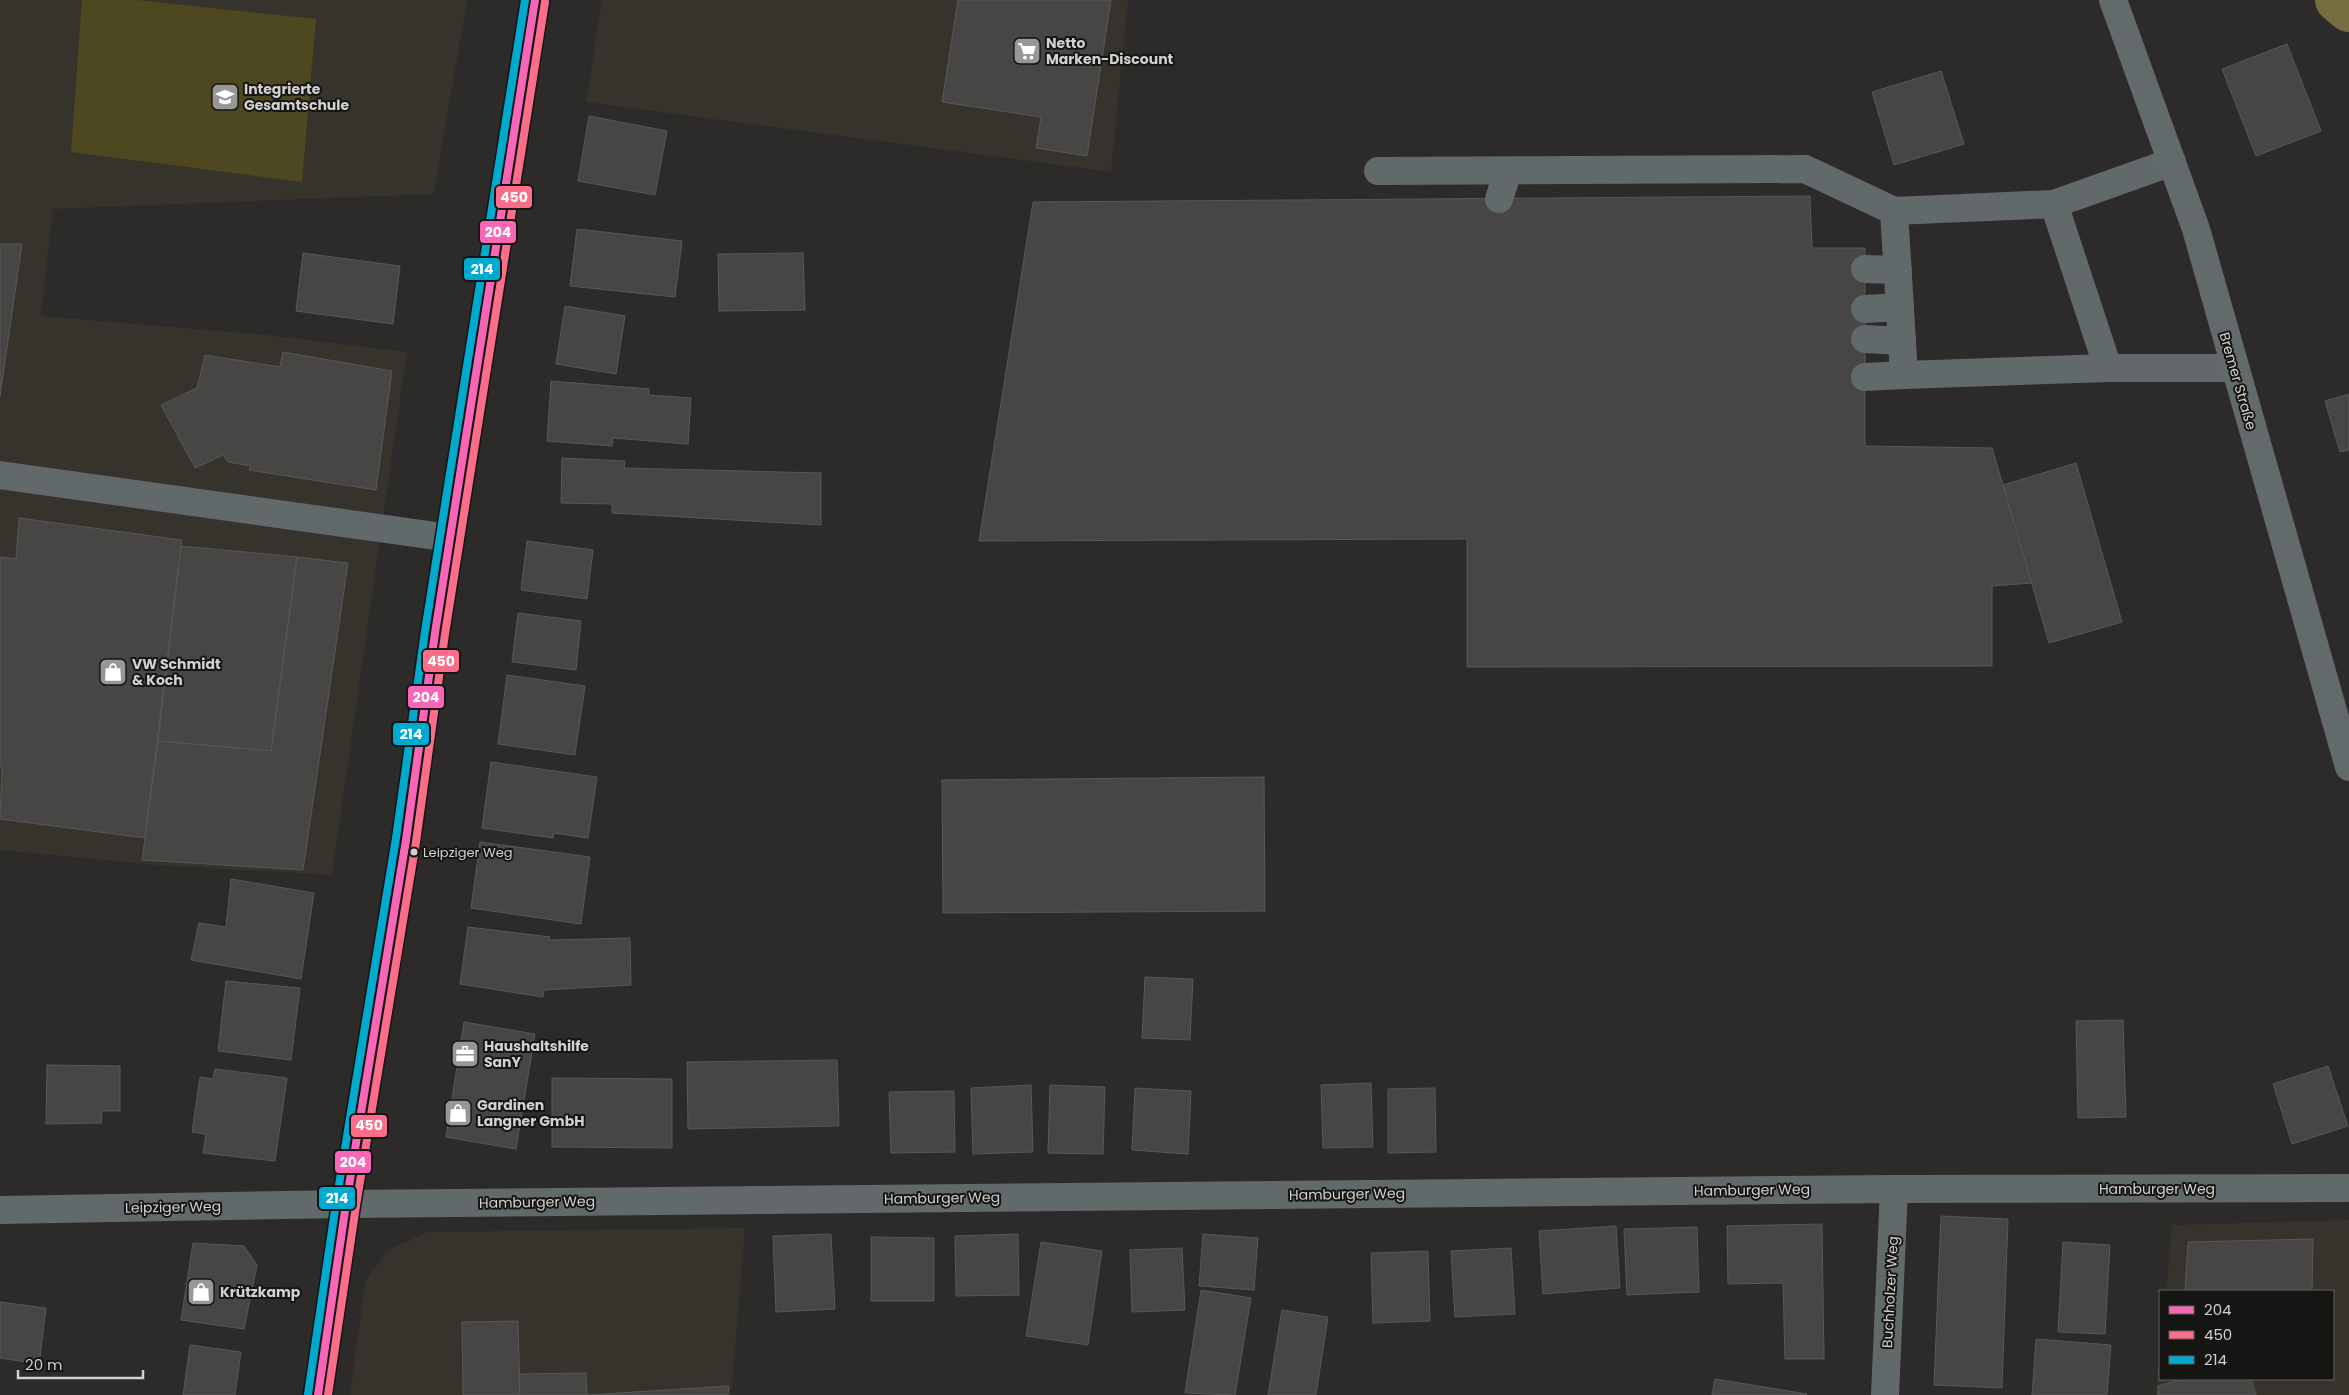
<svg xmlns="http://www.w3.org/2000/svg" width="2349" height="1395" viewBox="0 0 2349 1395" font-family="Poppins,sans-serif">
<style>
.built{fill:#35332b}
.green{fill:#4d4820}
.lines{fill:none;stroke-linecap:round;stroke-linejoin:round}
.canal{stroke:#756e41;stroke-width:44}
.building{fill:#474645;stroke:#585856}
.minor{stroke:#62696b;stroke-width:28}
.major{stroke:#636a6b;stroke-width:28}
.bus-1-casing{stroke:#151513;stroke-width:11}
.bus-2-casing{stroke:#151513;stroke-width:11}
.bus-3-casing{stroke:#151513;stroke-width:11}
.bus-1{stroke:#fa66b7;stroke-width:8}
.bus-2{stroke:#fb6d88;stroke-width:8}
.bus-3{stroke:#00a9ce;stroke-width:8}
.bus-dot{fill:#d2d1cf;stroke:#151513;stroke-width:2}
.labels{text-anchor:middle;stroke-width:4;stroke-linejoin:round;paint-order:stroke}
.bus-label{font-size:13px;fill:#d2d1cf;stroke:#151513;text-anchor:start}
.poi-label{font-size:14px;font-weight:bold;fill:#d2d1cf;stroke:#151513;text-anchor:start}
.street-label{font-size:14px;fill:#d2d1cf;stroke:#151513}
.line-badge{stroke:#151513;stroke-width:2}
.badge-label{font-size:14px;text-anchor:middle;font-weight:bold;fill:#fff}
</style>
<rect width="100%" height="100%" fill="#2c2b2a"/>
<g class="built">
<polygon points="0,0 467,0 434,194 53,209 41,316 268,335 407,352 332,875 156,865 0,850"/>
<polygon points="602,0 1128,0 1111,172 586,102"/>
<polygon points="2349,1220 2349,1395 2156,1395 2160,1347 2160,1379 2333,1379 2333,1291 2166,1291 2172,1225"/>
<polygon points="745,1228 731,1395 350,1395 365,1282 388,1250 427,1232"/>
</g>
<polygon class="green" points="82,0 137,0 316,19 302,182 71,152"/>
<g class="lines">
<polyline class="canal" points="2337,0 2349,10"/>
</g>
<g class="building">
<polygon points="958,0 1111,0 1087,156 1036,148 1041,117 942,102"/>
<polygon points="2287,44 2321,131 2256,156 2222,69"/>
<polygon points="1941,71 1964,144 1894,165 1872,92"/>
<polygon points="589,116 667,131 655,195 578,181"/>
<polygon points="1810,196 1812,248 1865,248 1865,446 1992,448 2032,583 1992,586 1992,666 1467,667 1467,539 979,541 1033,202"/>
<polygon points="577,229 682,241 675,297 570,286"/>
<polygon points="0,244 22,244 0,396"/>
<polygon points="303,253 400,266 393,324 296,311"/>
<polygon points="803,253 805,310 719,311 718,254"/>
<polygon points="565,306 625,316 616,374 556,364"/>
<polygon points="283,352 392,371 376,490 249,470 251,466 228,462 223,455 195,468 161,405 197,388 205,355 280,367"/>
<polygon points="551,381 649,389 649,395 691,398 688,444 613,438 612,446 547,441"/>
<polygon points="2349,394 2349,450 2340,452 2325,401"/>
<polygon points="562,458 625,461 624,468 821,473 821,525 612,513 612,504 561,503"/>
<polygon points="2076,463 2122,622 2049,643 2003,485"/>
<polygon points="19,518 182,540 145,838 0,819 2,767 0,767 0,557 16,559"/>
<polygon points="527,541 593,550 587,599 521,590"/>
<polygon points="181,546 297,557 271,751 158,741"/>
<polygon points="297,557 348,563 303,870 142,860 158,741 271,751"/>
<polygon points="518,613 581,621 576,670 512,662"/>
<polygon points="507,675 585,686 575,755 498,744"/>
<polygon points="491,762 597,777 588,838 554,833 553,838 482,828"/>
<polygon points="1264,777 1265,911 943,913 942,780"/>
<polygon points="480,842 590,857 581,924 471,908"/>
<polygon points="231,879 314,893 301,979 191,960 199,923 226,927"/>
<polygon points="468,927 550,937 549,940 630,938 631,985 544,990 543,997 460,984"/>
<polygon points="1145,977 1193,979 1190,1040 1142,1038"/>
<polygon points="226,981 300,988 291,1060 218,1051"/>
<polygon points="2123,1020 2126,1117 2078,1118 2076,1021"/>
<polygon points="464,1022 535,1034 516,1149 446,1137"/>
<polygon points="837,1060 839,1126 688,1129 687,1062"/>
<polygon points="47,1065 120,1066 120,1111 102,1111 101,1123 46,1124"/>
<polygon points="2328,1066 2348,1126 2292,1144 2273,1084"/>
<polygon points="215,1069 287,1078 275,1161 203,1153 206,1134 192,1132 200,1077 213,1079"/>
<polygon points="552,1078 672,1079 672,1148 552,1147"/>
<polygon points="1371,1083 1373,1147 1323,1148 1321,1085"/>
<polygon points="1031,1085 1033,1152 973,1154 971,1088"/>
<polygon points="1050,1085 1105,1087 1103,1154 1048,1153"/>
<polygon points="1135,1088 1191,1091 1188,1154 1132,1150"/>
<polygon points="1435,1088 1436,1152 1388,1153 1388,1089"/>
<polygon points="954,1091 955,1152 891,1153 889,1092"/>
<polygon points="1941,1216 2008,1219 2002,1388 1934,1385"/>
<polygon points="1822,1224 1824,1359 1785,1359 1783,1283 1728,1284 1727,1226"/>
<polygon points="1616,1226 1620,1288 1543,1294 1539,1231"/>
<polygon points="1697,1227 1699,1292 1627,1295 1624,1229"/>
<polygon points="831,1234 835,1309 776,1312 773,1236"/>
<polygon points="1018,1234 1019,1295 956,1296 955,1236"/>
<polygon points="1203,1234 1258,1238 1254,1290 1199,1286"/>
<polygon points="871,1237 934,1238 934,1301 871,1301"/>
<polygon points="2313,1239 2312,1291 2185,1291 2188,1242"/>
<polygon points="1041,1242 1102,1251 1088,1345 1026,1336"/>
<polygon points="2063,1242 2110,1245 2105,1334 2058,1332"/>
<polygon points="193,1243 244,1246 257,1265 244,1329 181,1320"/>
<polygon points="1182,1248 1185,1310 1132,1312 1130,1250"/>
<polygon points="1511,1248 1515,1314 1455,1317 1451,1251"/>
<polygon points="1428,1251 1430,1321 1373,1323 1371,1253"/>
<polygon points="1201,1290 1251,1298 1235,1395 1185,1393"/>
<polygon points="0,1302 46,1308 39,1364 0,1358"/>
<polygon points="1282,1310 1328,1317 1316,1395 1268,1395"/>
<polygon points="518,1321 520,1395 463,1395 462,1322"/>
<polygon points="2036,1339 2111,1345 2107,1395 2032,1395"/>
<polygon points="190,1345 241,1352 235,1395 183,1395"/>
<polygon points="586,1373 587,1395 729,1386 728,1395 520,1395 519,1374"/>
<polygon points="1715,1379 1807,1394 1806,1395 1712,1395"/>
<polygon points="2183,1379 2251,1379 2256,1395 2158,1395 2158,1386"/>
</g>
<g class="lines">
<g class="minor">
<polyline points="2172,162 2054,204 2108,368 2234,368"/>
<polyline points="1378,171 1805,169 1894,211 2054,204"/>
<polyline points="1499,199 1508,171"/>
<polyline points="1894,211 1904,375 2108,368"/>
<polyline points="1865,269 1898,270"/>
<polyline points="1865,309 1900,307"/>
<polyline points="1865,339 1902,341"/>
<polyline points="1865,377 1904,375"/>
<polyline points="0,475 450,538"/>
<polyline points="0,1210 346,1204 1894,1189 2349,1188"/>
<polyline points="1885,1395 1894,1189"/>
</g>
<g class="major">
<polyline points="2113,0 2196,229 2349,767"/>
<polyline points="318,1395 346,1204 406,840 435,633 535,0"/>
</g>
<defs>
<polyline id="bus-1" points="318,1395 346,1204 406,840 435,633 535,0"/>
<polyline id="bus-2" points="328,1395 356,1206 416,842 445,634 545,2"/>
<polyline id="bus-3" points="308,1394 336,1203 396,838 425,631 525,0"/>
</defs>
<use href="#bus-1" class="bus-1-casing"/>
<use href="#bus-2" class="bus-2-casing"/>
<use href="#bus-3" class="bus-3-casing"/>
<use href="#bus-1" class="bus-1"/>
<use href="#bus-2" class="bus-2"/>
<use href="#bus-3" class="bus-3"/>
</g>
<defs>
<symbol id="supermarket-square" viewBox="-11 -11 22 22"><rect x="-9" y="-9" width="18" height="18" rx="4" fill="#989795" stroke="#151513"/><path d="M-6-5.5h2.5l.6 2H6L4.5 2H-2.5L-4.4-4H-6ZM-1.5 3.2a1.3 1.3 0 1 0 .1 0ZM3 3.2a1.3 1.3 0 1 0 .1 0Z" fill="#fff"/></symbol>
<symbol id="school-square" viewBox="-11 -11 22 22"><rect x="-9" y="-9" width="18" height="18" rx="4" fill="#989795" stroke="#151513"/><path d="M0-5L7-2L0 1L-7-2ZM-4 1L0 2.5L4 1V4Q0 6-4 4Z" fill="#fff"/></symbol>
<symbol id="shop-square" viewBox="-11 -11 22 22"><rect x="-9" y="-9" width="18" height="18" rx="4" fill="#989795" stroke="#151513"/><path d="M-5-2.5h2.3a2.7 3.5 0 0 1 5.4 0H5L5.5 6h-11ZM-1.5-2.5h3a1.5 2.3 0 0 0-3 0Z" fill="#fff"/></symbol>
<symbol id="office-square" viewBox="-11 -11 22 22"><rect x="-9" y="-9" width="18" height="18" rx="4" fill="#989795" stroke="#151513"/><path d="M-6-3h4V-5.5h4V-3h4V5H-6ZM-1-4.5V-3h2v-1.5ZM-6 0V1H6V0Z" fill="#fff"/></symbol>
</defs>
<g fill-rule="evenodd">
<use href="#supermarket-square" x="1011" y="35" width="32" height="32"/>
<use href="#school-square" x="209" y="81" width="32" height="32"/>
<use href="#shop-square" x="97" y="656" width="32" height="32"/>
<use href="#office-square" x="449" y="1038" width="32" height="32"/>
<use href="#shop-square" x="442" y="1097" width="32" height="32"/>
<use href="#shop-square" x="185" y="1276" width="32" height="32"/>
</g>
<circle class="bus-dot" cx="414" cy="852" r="4.5"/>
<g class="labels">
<g class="bus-label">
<text x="423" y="857">Leipziger Weg</text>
</g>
<g class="poi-label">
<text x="1046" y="48">Netto<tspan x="1046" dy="16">Marken-Discount</tspan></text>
<text x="244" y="94">Integrierte<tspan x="244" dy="16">Gesamtschule</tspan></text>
<text x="132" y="669">VW Schmidt<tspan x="132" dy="16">&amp; Koch</tspan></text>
<text x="484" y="1051">Haushaltshilfe<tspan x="484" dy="16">SanY</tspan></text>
<text x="477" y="1110">Gardinen<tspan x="477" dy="16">Langner GmbH</tspan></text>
<text x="220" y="1297">Krützkamp</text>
</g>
<g class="street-label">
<text transform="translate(2238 381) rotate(74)" y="5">Bremer Straße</text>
<text x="2157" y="1194">Hamburger Weg</text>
<text transform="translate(1752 1190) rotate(-1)" y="5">Hamburger Weg</text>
<text transform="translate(1347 1194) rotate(-1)" y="5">Hamburger Weg</text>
<text transform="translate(942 1198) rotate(-1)" y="5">Hamburger Weg</text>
<text transform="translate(537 1202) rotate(-1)" y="5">Hamburger Weg</text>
<text transform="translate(173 1207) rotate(-1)" y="5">Leipziger Weg</text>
<text transform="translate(1890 1292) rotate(-87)" y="5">Buchholzer Weg</text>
</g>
</g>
<g class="line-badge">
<rect x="495" y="185" width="38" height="24" rx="5" fill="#fb6d88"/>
<rect x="479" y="220" width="38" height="24" rx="5" fill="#fa66b7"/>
<rect x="463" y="257" width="38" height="24" rx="5" fill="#00a9ce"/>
<rect x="422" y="649" width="38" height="24" rx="5" fill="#fb6d88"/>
<rect x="407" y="685" width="38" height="24" rx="5" fill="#fa66b7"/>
<rect x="392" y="722" width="38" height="24" rx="5" fill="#00a9ce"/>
<rect x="350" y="1114" width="38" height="24" rx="5" fill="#fb6d88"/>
<rect x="334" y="1150" width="38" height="24" rx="5" fill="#fa66b7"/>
<rect x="318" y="1186" width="38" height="24" rx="5" fill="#00a9ce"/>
</g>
<g class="badge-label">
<text x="514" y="202">450</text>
<text x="498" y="237">204</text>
<text x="482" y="274">214</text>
<text x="441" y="666">450</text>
<text x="426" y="702">204</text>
<text x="411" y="739">214</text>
<text x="369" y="1130">450</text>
<text x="353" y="1167">204</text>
<text x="337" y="1203">214</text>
</g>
<rect x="2159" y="1290" width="175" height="90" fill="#151513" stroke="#61605e"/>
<rect x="2169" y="1306" width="25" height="8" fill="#fa66b7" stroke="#61605e"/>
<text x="2204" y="1315" font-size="15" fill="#d2d1cf">204</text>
<rect x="2169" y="1331" width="25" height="8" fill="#fb6d88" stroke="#61605e"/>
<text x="2204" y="1340" font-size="15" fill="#d2d1cf">450</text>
<rect x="2169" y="1356" width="25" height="8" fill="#00a9ce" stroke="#61605e"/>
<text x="2204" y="1365" font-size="15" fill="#d2d1cf">214</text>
<path d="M18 1370v8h125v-8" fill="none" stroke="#d2d1cf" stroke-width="2.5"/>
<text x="25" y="1370" font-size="15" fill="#d2d1cf" stroke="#151513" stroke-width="4" paint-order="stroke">20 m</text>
</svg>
